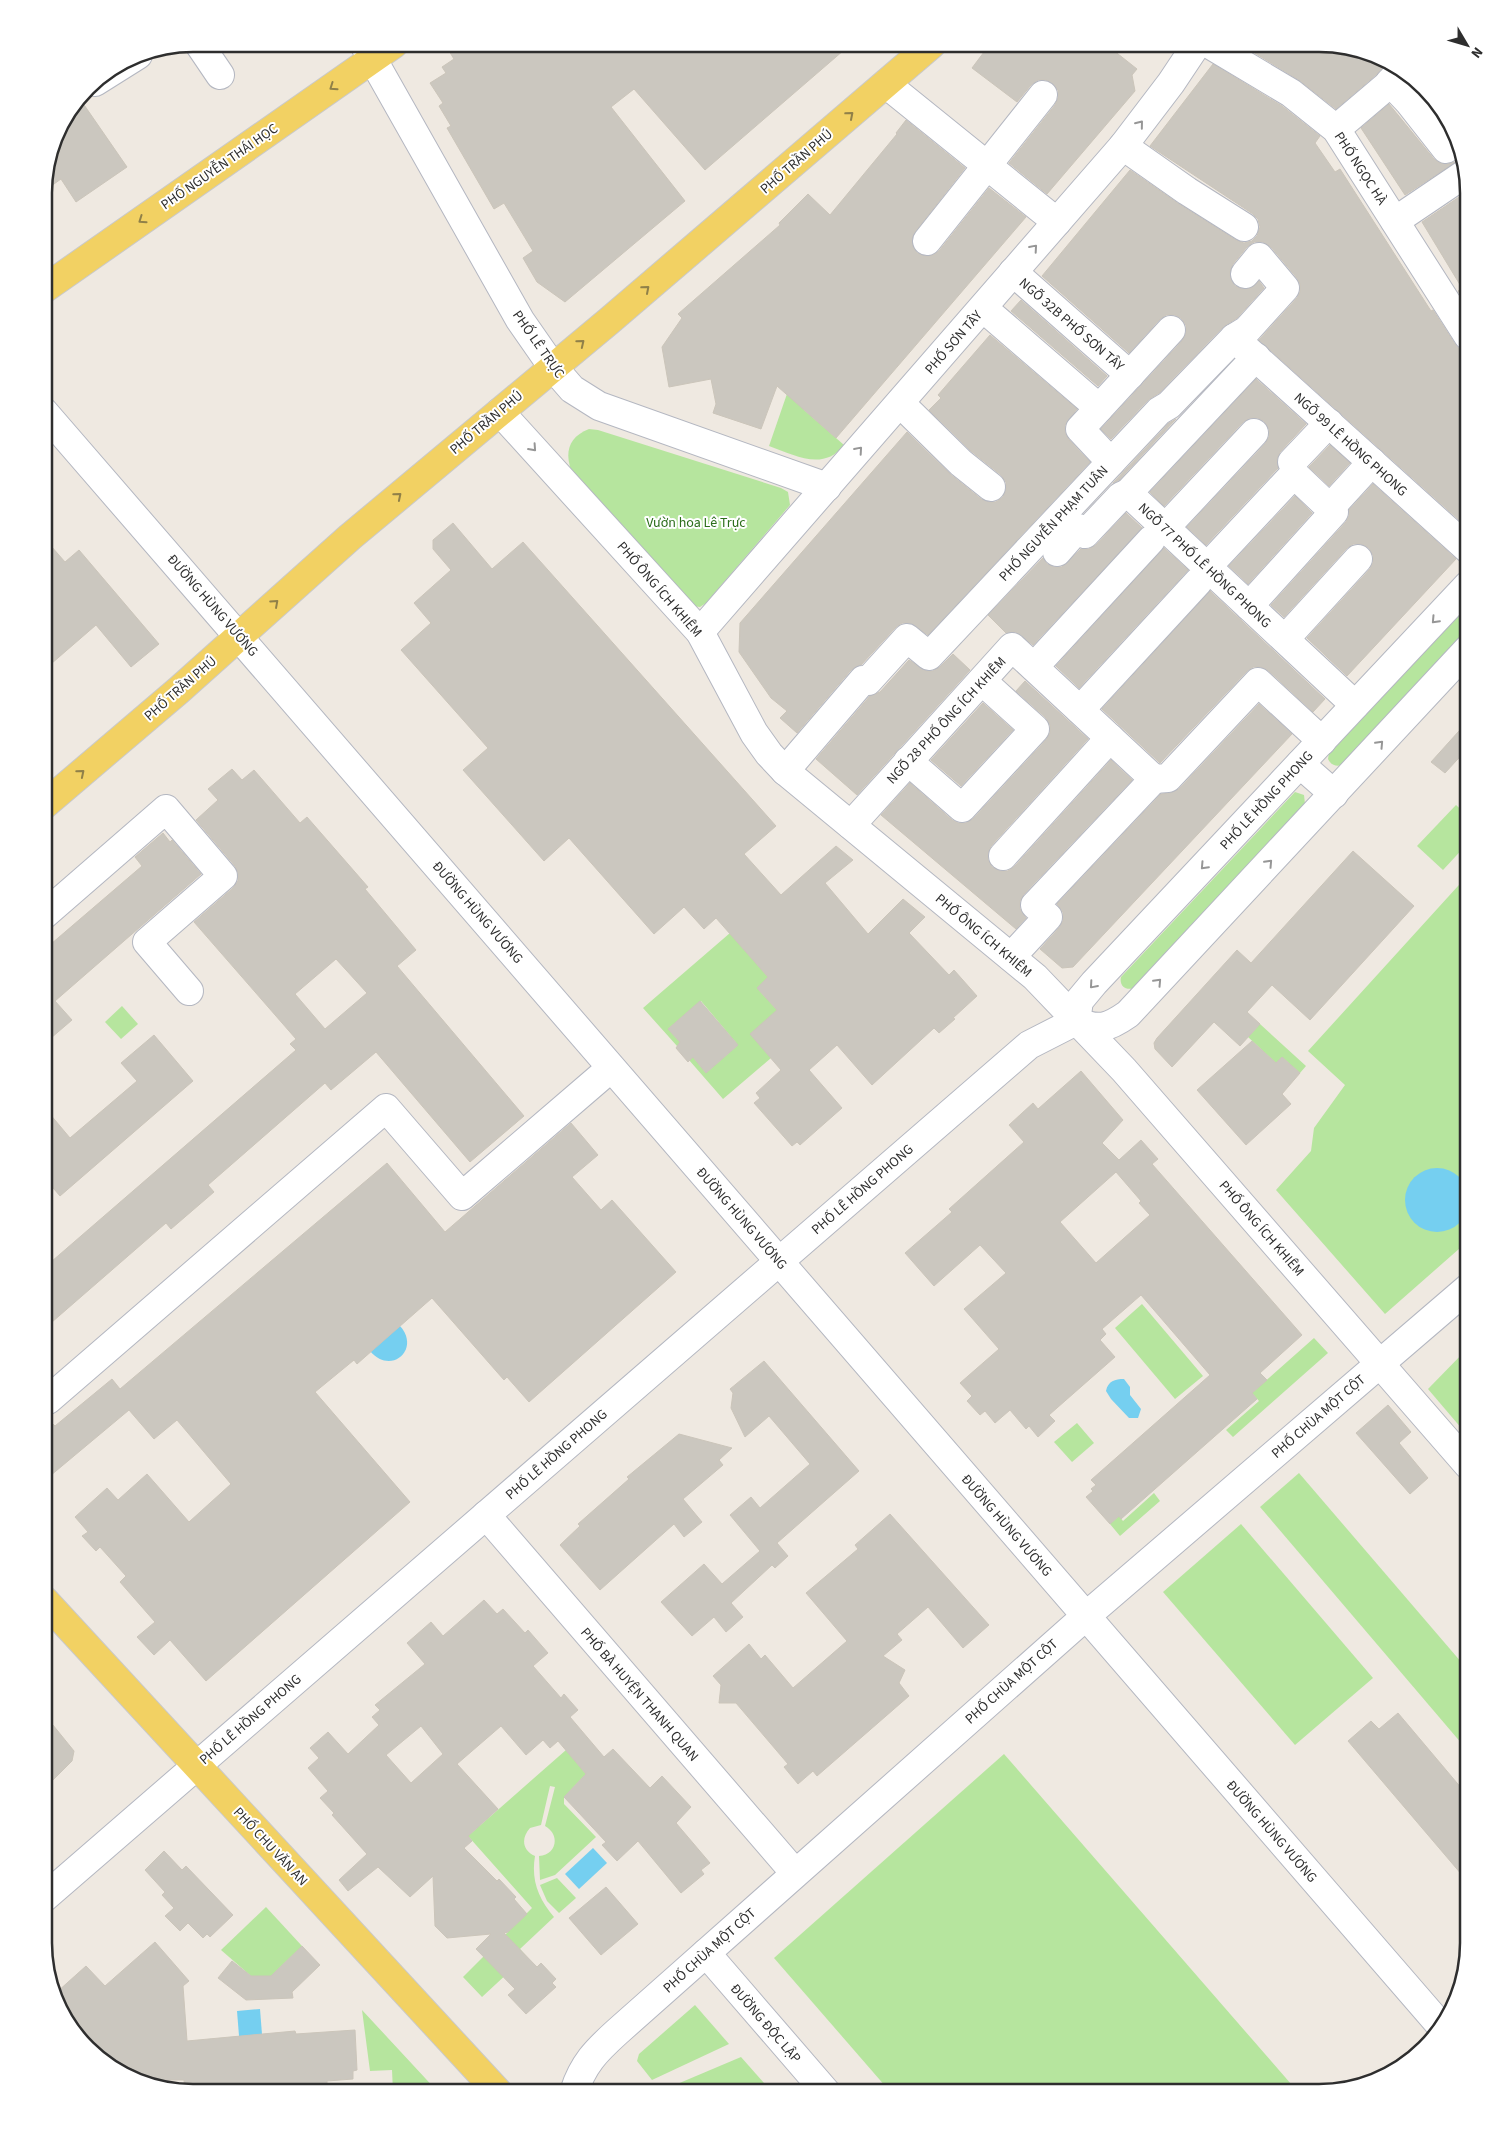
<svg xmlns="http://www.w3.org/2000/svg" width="1512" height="2136" viewBox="0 0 1512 2136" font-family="'Source Sans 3',sans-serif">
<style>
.green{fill:#b6e59e}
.water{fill:#75cff0}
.building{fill:#cbc7bf;stroke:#cbc5ba;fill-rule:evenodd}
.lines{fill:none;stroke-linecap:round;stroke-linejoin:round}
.minor-casing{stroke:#b4b7c1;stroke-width:30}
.major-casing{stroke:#c9c9c9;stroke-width:30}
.minor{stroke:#fff;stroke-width:28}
.major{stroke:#f2d163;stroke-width:28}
.oneway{stroke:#908048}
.oneway2{stroke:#969696}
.labels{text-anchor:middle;stroke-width:4;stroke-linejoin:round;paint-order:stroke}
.street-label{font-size:14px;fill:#2e2e2e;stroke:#fff}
.park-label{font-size:14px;fill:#2c6e1b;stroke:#fff}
.rim{fill:none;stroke:#2e2e2e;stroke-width:2.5}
</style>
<rect width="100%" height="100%" fill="#efe9e1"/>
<g class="green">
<path d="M789,388L804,410L844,445C823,472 795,455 769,446Z"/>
<path d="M589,429L598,430L781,488L788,492L790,505L706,603L700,607L693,606L574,477C564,456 566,438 589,429Z"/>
<path d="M1468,604V629L1342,765C1336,767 1331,765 1328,759L1329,753Z"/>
<path d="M1295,792L1304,795L1305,804L1134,988C1126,991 1119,986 1121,977Z"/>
<polygon points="1456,805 1468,816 1468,843 1443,870 1417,846"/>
<polygon points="1468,875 1468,1241 1385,1314 1276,1190 1311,1151 1314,1128 1345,1085 1308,1051"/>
<polygon points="730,933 768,977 757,988 799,1034 723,1099 689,1060 693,1057 706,1073 738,1045 701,1001 668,1029 681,1043 677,1046 643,1008"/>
<polygon points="122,1006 138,1024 121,1039 105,1022"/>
<polygon points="1260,1024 1306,1066 1300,1073 1282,1057 1276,1063 1248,1037"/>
<polygon points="1142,1304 1203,1376 1175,1399 1115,1328"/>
<polygon points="1314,1338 1328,1353 1233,1437 1226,1430 1259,1401 1252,1393"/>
<polygon points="1468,1348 1468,1436 1428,1389"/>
<polygon points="1077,1423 1094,1443 1072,1462 1054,1442"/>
<polygon points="1299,1473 1468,1670 1468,1751 1260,1507"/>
<polygon points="1154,1493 1160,1501 1120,1536 1110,1524 1119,1516 1123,1521"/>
<polygon points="1241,1524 1373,1678 1295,1745 1163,1592"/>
<path d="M566,1750L586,1774L564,1797V1804L596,1837L555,1875L540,1880L539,1856C556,1855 561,1835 545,1826L555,1787L550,1786L541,1825L530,1828C521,1838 522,1850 535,1856C531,1880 538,1898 554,1917L520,1949L526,1956L482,1997L463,1977L532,1908L468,1836Z"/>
<polygon points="1004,1754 1298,2092 891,2092 886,2087 774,1958"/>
<polygon points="557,1878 576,1898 559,1913 547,1901 540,1885"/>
<polygon points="266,1907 302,1946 271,1976 251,1976 221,1950"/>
<polygon points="695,2005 729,2044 652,2080 637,2061 639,2054"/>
<polygon points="362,2010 438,2092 393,2092 392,2070 370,2071"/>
<polygon points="741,2057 772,2092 665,2092 663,2090"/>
</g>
<g class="water">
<circle cx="1437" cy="1200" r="32"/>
<path d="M400,1326C421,1349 391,1376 370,1351Z"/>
<path d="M1124,1379L1130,1387V1395L1141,1409L1138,1418H1129L1111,1399L1106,1391C1108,1381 1115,1379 1124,1379Z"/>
<polygon points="593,1848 607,1863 579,1889 565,1874"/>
<polygon points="260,2009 263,2047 240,2048 237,2011"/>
</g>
<g class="building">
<polygon points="460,44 851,44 705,170 634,89 611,107 685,201 565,302 537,282 523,258 533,251 504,203 494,209 447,128 451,126 439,106 443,103 430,83 446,73 442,67 454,59 449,51"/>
<polygon points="990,44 1091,44 1102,53 1108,46 1137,69 1132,75 1135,91 1047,194 1009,163 1055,105 1058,98 1058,90 1052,83 1046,80 1038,80 1031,85 1017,102 972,68"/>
<polygon points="1240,44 1317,44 1326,51 1331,45 1387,62 1378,73 1336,109 1299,80"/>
<polygon points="1213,64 1282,106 1320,136 1315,143 1335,172 1340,169 1431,311 1433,310 1455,344 1460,350 1468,352 1468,528 1259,340 1297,298 1300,292 1300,284 1297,278 1271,247 1263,242 1254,242 1247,247 1233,264 1230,272 1231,280 1235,286 1242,289 1251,288 1259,281 1264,288 1237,318 1223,327 1159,393 1148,400 1111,439 1101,429 1182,341 1186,333 1186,325 1181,318 1175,315 1166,315 1160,319 1129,353 1042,276 1130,170 1179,204 1236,240 1244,243 1252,241 1257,236 1260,227 1258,219 1253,214 1150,146"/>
<polygon points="1411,81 1448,118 1451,131 1421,92"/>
<polygon points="80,99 127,167 76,202 61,179 44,191 44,184 55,136"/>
<polygon points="1389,104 1434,159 1440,163 1448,164 1455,162 1459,157 1459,160 1405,195 1361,128"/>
<polygon points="906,120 965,168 915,232 912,239 913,247 917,253 925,256 933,255 939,251 989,188 1026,217 836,438 777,386 761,429 713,413 716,404 711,379 669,387 662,347 682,318 678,314 780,225 779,223 808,194 830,215 897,134 896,133"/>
<polygon points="1468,191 1468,307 1458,291 1462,288 1422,222"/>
<polygon points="1021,300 1107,376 1098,386 1011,311"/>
<polygon points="990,335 1077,409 1065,425 1065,432 1069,440 1090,462 928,635 910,623 902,623 896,627 861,665 851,670 797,733 780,718 787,711 771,698 739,652 740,623 907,432 950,474 981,499 989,502 996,502 1003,497 1006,489 1006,482 1001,475 971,451 929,410 941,398 938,395"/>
<polygon points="1256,379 1306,424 1280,452 1277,459 1278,468 1206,545 1187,527 1265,444 1269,437 1269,429 1264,421 1258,418 1250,418 1243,422 1164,506 1150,492"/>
<polygon points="1176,419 1119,480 1113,483 1169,423"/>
<polygon points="1330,445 1350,463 1329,486 1309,467"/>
<polygon points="1373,484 1456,559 1347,676 1307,638 1370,569 1373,563 1373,555 1369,548 1361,544 1353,544 1347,548 1284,617 1271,605 1346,522 1349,516 1349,510"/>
<polygon points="1295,496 1312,513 1248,584 1229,566"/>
<polygon points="1126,513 1142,528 1033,645 1016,632 1006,633 988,615 1043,558 1047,564 1054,567 1062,567 1081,549 1089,549 1096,545"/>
<polygon points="453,523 492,569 523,542 776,826 744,854 781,895 836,846 853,860 825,883 868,934 903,899 925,917 909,933 949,975 954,970 977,996 953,1018 955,1019 939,1033 934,1028 872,1085 837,1045 809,1070 842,1108 800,1145 797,1142 792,1146 754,1103 760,1098 756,1093 781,1070 750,1034 777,1010 757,988 768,977 716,918 704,929 684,907 654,934 569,838 544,861 463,770 488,748 401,650 431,623 414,603 451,570 433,549 433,540"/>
<polygon points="44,538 65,562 79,550 159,644 131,667 96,625 44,670"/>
<polygon points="1164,548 1188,570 1079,688 1056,666"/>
<polygon points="1210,591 1325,699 1313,712 1269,671 1261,667 1253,667 1247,671 1160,763 1102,709"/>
<polygon points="953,654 970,670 857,795 816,759 870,696 880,692 909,660 926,671 933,671 940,667"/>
<polygon points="1025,681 1088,739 991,846 988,853 988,860 992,867 1000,871 1008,871 1015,866 1111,760 1132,780 1024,894 1020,901 1020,909 1026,918 1016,929 881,815 910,783 952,820 958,823 966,823 973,819 1046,740 1050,733 1050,725 1046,718 1016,691"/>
<polygon points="983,703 1013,730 961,786 931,760"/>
<polygon points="1259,704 1292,734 1073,967 1062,968 1040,949 1059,928 1063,921 1063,912 1057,904 1161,794 1170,793 1179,789"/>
<polygon points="1468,721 1468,748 1445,773 1431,762"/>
<path d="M232,769L242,780L254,770L300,823L307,817L368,887L365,889L416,950L397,966L524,1116L470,1162L376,1052L331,1090L325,1083L208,1185L214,1192L171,1229L166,1223L44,1329V1268L296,1050L290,1044L296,1039L194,922L233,888L238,881V873L235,866L196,820L218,800L208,789ZM336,959L367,993L325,1029L295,994Z"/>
<polygon points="163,833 170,842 172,840 201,874 55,1001 72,1020 44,1044 44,950 142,866 135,857"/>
<polygon points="1353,851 1414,906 1310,1020 1272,985 1247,1012 1260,1024 1240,1046 1214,1022 1172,1067 1155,1049 1154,1043 1157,1038 1237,950 1251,963"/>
<polygon points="700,1001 738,1045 706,1073 693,1057 688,1062 676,1048 680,1042 668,1029"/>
<polygon points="154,1035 193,1081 60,1196 48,1182 50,1180 44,1172 44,1107 70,1138 137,1081 121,1063"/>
<polygon points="1252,1041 1276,1063 1282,1057 1300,1073 1282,1094 1291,1104 1246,1145 1197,1090"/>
<path d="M1081,1071L1123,1120L1102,1143L1119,1160L1141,1140L1158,1159L1152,1164L1302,1335L1260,1373L1267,1380L1252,1393L1257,1399L1121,1519L1119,1516L1110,1524L1086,1497L1093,1491L1091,1489L1096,1485L1091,1480L1210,1375L1141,1295L1102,1329L1106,1334L1100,1340L1115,1357L1049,1415L1055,1421L1038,1437L1029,1426L1026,1429L1010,1410L995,1423L985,1411L980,1415L967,1401L972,1396L960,1383L999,1349L964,1309L1006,1273L980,1245L934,1286L905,1253L952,1212L949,1209L1024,1142L1009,1125L1033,1103L1038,1109ZM1116,1172L1141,1201L1139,1203L1150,1215L1096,1263L1060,1222Z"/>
<polygon points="571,1123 598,1155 572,1177 601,1210 612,1200 676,1272 529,1402 507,1377 504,1380 432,1298 357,1364 354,1360 315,1392 410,1502 206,1681 170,1640 154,1655 137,1637 155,1622 120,1582 126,1576 100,1547 96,1551 82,1536 88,1532 75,1517 107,1488 118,1500 147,1474 189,1522 231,1484 177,1420 154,1439 129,1410 44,1481 44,1415 55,1426 112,1379 120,1389 387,1163 445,1232"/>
<polygon points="764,1361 859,1471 777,1543 788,1556 775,1568 772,1565 731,1603 743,1617 726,1632 714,1617 692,1636 661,1602 704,1564 722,1584 760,1551 730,1515 751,1497 760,1508 810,1464 769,1416 745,1437 731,1408 733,1393 730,1389"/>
<polygon points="1388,1405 1411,1432 1399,1443 1428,1478 1410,1494 1356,1433"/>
<polygon points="679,1434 732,1448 719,1460 723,1465 683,1499 702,1522 684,1537 674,1524 600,1590 560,1545 580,1526 578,1524 629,1479 627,1477"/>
<polygon points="890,1514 989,1625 963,1648 928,1607 897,1634 902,1640 883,1656 905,1670 899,1683 909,1696 817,1776 813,1771 798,1784 784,1767 788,1764 736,1703 719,1703 721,1685 713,1676 749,1644 761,1659 765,1655 793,1688 847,1641 806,1593 858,1549 855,1545"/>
<path d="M484,1600L497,1614L503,1609L525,1633L528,1630L548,1653L533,1666L561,1698L564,1694L578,1710L570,1717L604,1757L613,1749L650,1788L662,1776L691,1807L676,1823L710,1863L701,1870L704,1874L681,1893L638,1841L617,1861L602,1845L606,1842L564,1797L586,1774L558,1741L550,1748L543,1740L526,1755L501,1726L457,1764L498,1809L468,1836L472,1841L464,1848L497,1881L499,1879L516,1897L514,1899L527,1914L508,1932L504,1933L537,1967L541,1963L556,1979L552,1983L556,1987L526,2014L508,1995L515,1989L476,1949L491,1934L447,1938L435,1926L433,1876L410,1897L378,1867L348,1891L339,1880L367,1854L332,1815L334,1813L320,1798L328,1791L308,1768L319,1758L310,1748L328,1732L348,1754L379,1725L372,1717L380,1710L375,1705L425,1664L407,1643L431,1622L443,1636ZM421,1726L443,1754L411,1783L386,1755Z"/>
<polygon points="1398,1713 1468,1796 1468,1882 1348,1741 1371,1721 1379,1729"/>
<polygon points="44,1714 74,1751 72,1761 44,1789"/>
<polygon points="164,1851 182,1870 186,1866 233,1915 210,1937 207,1934 203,1938 188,1923 180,1931 165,1916 174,1908 162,1895 165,1892 145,1870"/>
<polygon points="606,1887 638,1924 601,1955 569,1918"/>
<polygon points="155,1942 189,1981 183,1986 187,2041 295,2031 296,2034 355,2030 357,2070 353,2071 353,2079 327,2081 327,2084 283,2087 283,2092 185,2092 184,2080 145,2080 118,2072 64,2018 57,1992 86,1966 105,1986"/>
<polygon points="302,1946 320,1965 292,1992 293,1998 246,2000 218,1978 232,1961 251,1976 271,1976"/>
</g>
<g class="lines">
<defs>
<g id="minor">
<polyline points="199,44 220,75"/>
<polyline points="364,44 520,320 552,366 572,389 599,406 827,487"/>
<polyline points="1209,44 1291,93 1336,129 1468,336"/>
<polyline points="95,82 138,55"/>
<polyline points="1390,82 1409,102 1446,149"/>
<polyline points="886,84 1057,222"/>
<polyline points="1336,129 1389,84 1400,70"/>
<polyline points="1123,146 1187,191 1244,227"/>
<polyline points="1395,221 1463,175"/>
<polyline points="927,241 1043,95"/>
<polyline points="1013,272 1130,375"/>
<polyline points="983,308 1099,408"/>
<polyline points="1234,338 1468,549"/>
<polyline points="900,403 961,463 991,487"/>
<polyline points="44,412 1440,2025"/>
<polyline points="500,412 700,632 754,733 769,754 785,771 1035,977 1124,1070 1468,1465"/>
<polyline points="1111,462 1080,429 1171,330"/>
<polyline points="1292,462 1329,423"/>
<polyline points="1128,493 1256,357"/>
<polyline points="1330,508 1372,462"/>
<polyline points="1165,528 1254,433"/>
<polyline points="1057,552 1078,528 1085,534 1121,496 1128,493 1355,705"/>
<polyline points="1207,567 1294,474 1334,512 1249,606"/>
<polyline points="700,632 1123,146 1171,83 1197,44"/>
<polyline points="1285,639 1358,559"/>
<polyline points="1034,667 1151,540"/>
<polyline points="1080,710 1198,582"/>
<polyline points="908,761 962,808 1035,729 982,681"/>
<polyline points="1300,764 1334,794"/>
<polyline points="785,771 863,680 868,681 907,638 929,656 1159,411 1169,405 1234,338 1247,330 1285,288 1259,257 1245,274"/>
<polyline points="1154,779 1168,778 1258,682 1322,741"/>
<polyline points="851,825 1012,647 1154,779"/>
<polyline points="1003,856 1110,738"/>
<polyline points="44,915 166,809 223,876 147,942 189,991"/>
<polyline points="1011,957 1048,917 1035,905 1154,779"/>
<polyline points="1076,1021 1079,1001 1094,983 1468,585"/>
<path d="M1076,1021C1099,1031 1108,1028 1128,1014L1468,649"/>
<polyline points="48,1400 386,1108 462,1196 611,1068"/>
<polyline points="486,1515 795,1873"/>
<polyline points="44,1898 1029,1045 1076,1021"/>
<polyline points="706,1953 826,2092"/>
<path d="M574,2092C583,2064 596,2051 617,2032L1086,1616L1468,1288"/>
</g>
<g id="major">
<polyline points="44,289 394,44"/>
<polyline points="44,805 179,690 350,537 609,321 932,44"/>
<polyline points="44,1600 498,2092"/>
</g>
</defs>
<use href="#minor" class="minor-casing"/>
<use href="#major" class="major-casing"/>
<use href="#minor" class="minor"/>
<use href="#major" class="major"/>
</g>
<defs><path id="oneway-chevron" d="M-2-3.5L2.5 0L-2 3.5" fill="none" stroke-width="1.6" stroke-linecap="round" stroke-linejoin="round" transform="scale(1.25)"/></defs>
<g class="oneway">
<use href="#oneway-chevron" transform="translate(333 87) rotate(145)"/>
<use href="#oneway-chevron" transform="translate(850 115) rotate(-41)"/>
<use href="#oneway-chevron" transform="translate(142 220) rotate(145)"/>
<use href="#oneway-chevron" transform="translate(646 289) rotate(-41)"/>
<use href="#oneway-chevron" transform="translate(581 343) rotate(-39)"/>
<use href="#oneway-chevron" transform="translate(398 496) rotate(-40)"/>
<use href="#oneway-chevron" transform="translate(275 603) rotate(-42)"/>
<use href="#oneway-chevron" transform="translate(81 773) rotate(-40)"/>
</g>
<g class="oneway2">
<use href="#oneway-chevron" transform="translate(1140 124) rotate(-51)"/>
<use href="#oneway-chevron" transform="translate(1034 248) rotate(-49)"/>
<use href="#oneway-chevron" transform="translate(533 448) rotate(48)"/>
<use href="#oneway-chevron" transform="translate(859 450) rotate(-49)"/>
<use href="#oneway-chevron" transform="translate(1435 620) rotate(133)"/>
<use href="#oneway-chevron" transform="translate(1380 744) rotate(-47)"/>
<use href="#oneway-chevron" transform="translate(1269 863) rotate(-47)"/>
<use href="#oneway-chevron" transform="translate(1204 866) rotate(133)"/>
<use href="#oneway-chevron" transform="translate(1158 982) rotate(-47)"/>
<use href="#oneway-chevron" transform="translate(1093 985) rotate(131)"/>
</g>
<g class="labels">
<g class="street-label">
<text transform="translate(796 161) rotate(-41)" y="5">PHỐ TRẦN PHÚ</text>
<text transform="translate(219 166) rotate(-35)" y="5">PHỐ NGUYỄN THÁI HỌC</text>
<text transform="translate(1361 168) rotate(57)" y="5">PHỐ NGỌC HÀ</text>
<text transform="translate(1072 324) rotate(41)" y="5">NGÕ 32B PHỐ SƠN TÂY</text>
<text transform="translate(953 342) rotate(-49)" y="5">PHỐ SƠN TÂY</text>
<text transform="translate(539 344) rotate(55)" y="5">PHỐ LÊ TRỰC</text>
<text transform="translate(486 422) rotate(-40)" y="5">PHỐ TRẦN PHÚ</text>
<text transform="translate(1351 444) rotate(42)" y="5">NGÕ 99 LÊ HỒNG PHONG</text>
<text transform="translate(1053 523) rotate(-47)" y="5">PHỐ NGUYỄN PHẠM TUÂN</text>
<text transform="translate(1205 565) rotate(43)" y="5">NGÕ 77 PHỐ LÊ HỒNG PHONG</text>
<text transform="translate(660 589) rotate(49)" y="5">PHỐ ÔNG ÍCH KHIÊM</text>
<text transform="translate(213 605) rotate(49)" y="5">ĐƯỜNG HÙNG VƯƠNG</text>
<text transform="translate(180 688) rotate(-41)" y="5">PHỐ TRẦN PHÚ</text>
<text transform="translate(946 720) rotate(-47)" y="5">NGÕ 28 PHỐ ÔNG ÍCH KHIÊM</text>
<text transform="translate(1266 800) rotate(-47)" y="5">PHỐ LÊ HỒNG PHONG</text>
<text transform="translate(478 912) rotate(49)" y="5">ĐƯỜNG HÙNG VƯƠNG</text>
<text transform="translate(984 935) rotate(40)" y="5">PHỐ ÔNG ÍCH KHIÊM</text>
<text transform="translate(862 1189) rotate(-41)" y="5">PHỐ LÊ HỒNG PHONG</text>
<text transform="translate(742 1218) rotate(49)" y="5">ĐƯỜNG HÙNG VƯƠNG</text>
<text transform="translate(1262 1228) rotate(49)" y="5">PHỐ ÔNG ÍCH KHIÊM</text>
<text transform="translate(1318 1416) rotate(-41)" y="5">PHỐ CHÙA MỘT CỘT</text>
<text transform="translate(556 1454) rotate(-41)" y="5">PHỐ LÊ HỒNG PHONG</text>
<text transform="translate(1007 1525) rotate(49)" y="5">ĐƯỜNG HÙNG VƯƠNG</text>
<text transform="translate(1011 1681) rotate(-42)" y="5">PHỐ CHÙA MỘT CỘT</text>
<text transform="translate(640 1694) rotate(49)" y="5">PHỐ BÀ HUYỆN THANH QUAN</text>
<text transform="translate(250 1719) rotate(-41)" y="5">PHỐ LÊ HỒNG PHONG</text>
<text transform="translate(1272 1831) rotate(49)" y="5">ĐƯỜNG HÙNG VƯƠNG</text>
<text transform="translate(271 1846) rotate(47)" y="5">PHỐ CHU VĂN AN</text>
<text transform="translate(709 1950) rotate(-42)" y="5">PHỐ CHÙA MỘT CỘT</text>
<text transform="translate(766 2023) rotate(49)" y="5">ĐƯỜNG ĐỘC LẬP</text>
</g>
<g class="park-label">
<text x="696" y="527">Vườn hoa Lê Trực</text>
</g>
</g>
<path d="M0 0H1512V2136H0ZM193 52H1319A141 141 0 0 1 1460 193V1943A141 141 0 0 1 1319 2084H193A141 141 0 0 1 52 1943V193A141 141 0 0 1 193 52Z" fill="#fff" fill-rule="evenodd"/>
<path class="rim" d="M193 52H1319A141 141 0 0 1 1460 193V1943A141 141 0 0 1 1319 2084H193A141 141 0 0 1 52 1943V193A141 141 0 0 1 193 52Z"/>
<g transform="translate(1467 45) rotate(128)" stroke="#ffffff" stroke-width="4" paint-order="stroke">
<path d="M0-4L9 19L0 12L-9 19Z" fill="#2e2e2e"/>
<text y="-8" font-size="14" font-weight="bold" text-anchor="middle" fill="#2e2e2e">N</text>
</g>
</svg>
